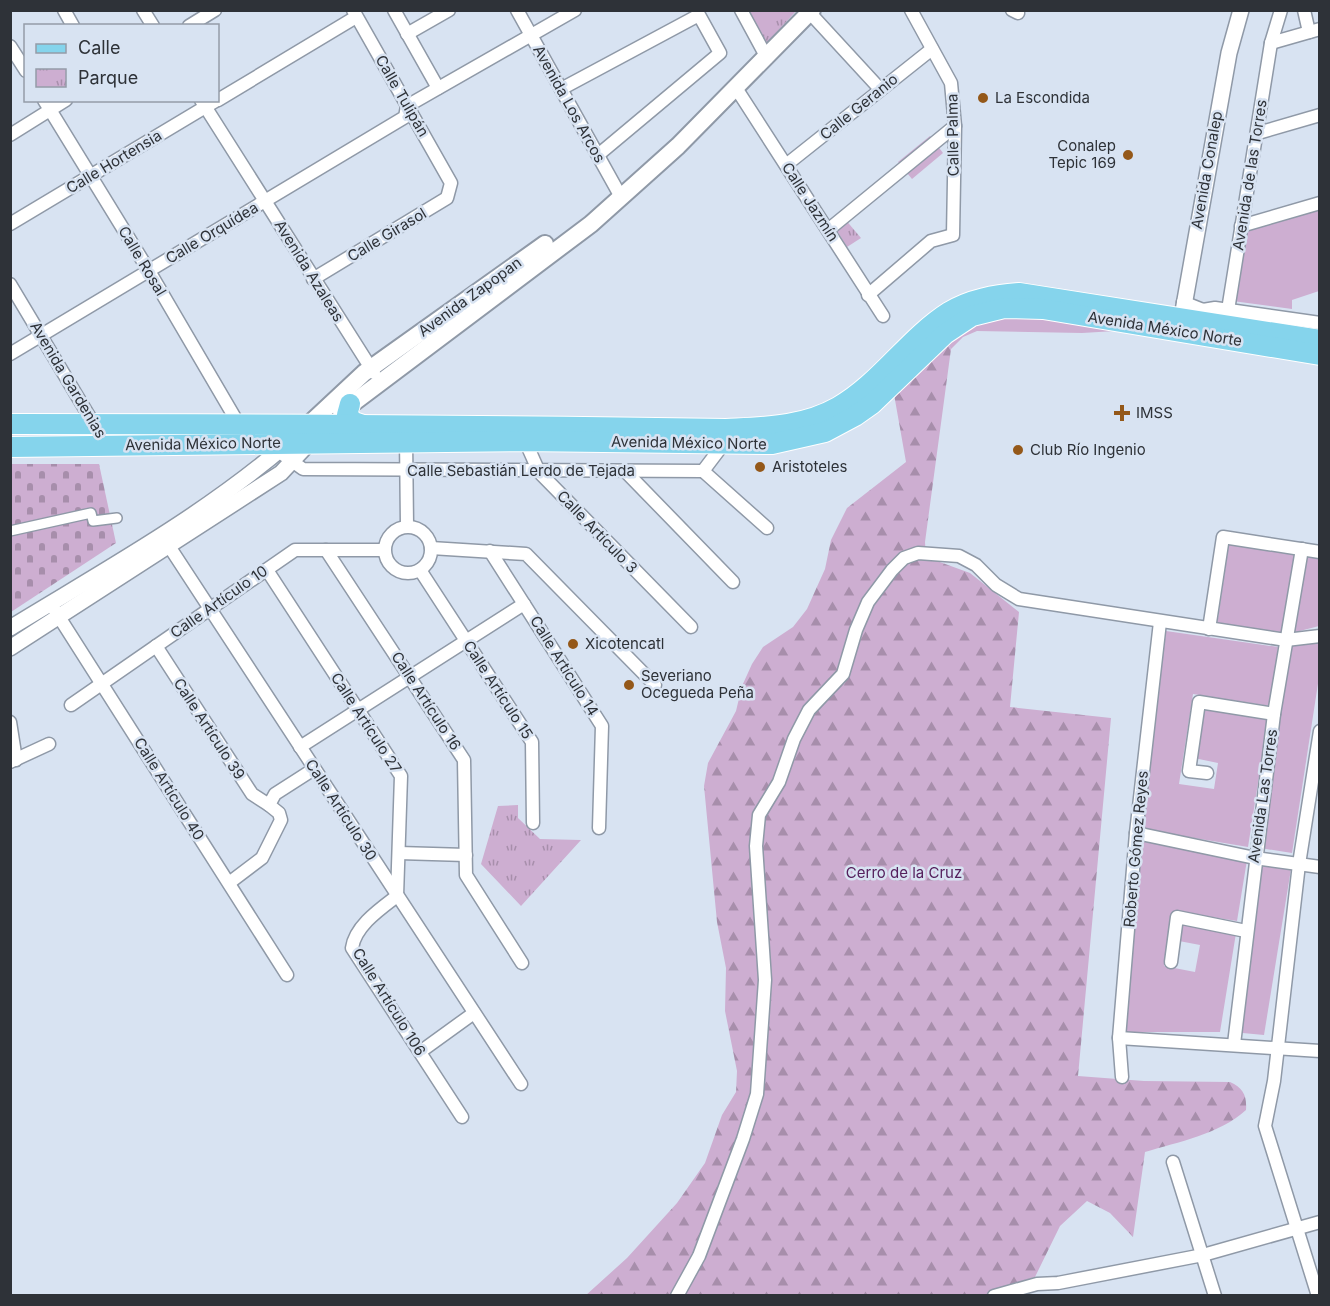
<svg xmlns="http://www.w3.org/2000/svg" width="1330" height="1306" viewBox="0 0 1330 1306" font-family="Inter,sans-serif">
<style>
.green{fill:#cdaed1}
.forest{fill:url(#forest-firs)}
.cemetery{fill:url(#cemetery-stones)}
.park{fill:url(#park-tufts)}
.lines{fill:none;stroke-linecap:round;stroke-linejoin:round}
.pedestrian-casing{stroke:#8f99a7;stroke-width:12}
.minor-casing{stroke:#8f99a7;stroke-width:15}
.tertiary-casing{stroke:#8f99a7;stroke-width:18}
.secondary-casing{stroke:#8f99a7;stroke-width:20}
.primary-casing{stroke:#fff;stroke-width:22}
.pedestrian{stroke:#fff;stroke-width:9}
.minor{stroke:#fff;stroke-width:12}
.tertiary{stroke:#fff;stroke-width:15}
.secondary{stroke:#fff;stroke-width:16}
.primary{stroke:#85d4ec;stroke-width:20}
.poi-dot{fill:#945819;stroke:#d8e3f2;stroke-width:2}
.labels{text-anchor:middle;stroke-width:5;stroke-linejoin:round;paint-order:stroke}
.street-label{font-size:15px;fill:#2e3238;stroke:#d8e3f2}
.poi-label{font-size:15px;fill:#2e3238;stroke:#d8e3f2;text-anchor:start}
.park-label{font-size:15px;fill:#55205d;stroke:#d8e3f2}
</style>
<defs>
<pattern id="forest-firs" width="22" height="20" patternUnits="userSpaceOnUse" patternTransform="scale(1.5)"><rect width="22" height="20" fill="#cdaed1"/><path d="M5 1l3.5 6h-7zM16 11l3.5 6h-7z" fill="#a78eab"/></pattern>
<pattern id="cemetery-stones" width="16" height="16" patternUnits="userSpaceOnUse" patternTransform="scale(1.5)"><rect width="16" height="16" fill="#cdaed1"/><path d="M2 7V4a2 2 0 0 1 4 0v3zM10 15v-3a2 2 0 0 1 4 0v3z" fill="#a78eab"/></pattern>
<pattern id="park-tufts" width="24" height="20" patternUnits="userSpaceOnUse" patternTransform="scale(1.5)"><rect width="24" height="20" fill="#cdaed1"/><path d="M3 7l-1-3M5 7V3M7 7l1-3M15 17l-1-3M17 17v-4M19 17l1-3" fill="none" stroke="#a78eab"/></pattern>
</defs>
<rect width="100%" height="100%" fill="#d8e3f2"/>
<g class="green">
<polygon points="930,136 943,153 912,179 898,162"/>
<polygon points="1319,207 1319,291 1292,300 1292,309 1225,300 1238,229"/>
<polygon points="1020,314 1132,330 1082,333 977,331 963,337 951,349 945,338 957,330"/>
<polygon points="1229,544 1295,554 1281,632 1217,625"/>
<polygon points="1308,556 1319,558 1319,626 1292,633"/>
<polygon points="1166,631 1278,647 1270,706 1193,694 1179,784 1214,789 1218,763 1194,758 1203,708 1268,719 1248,847 1141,829"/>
<polygon points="1319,641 1319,677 1292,853 1260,848 1291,646"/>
<polygon points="1141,841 1247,860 1237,921 1173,911 1164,966 1195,972 1200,945 1179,941 1181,923 1236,933 1220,1032 1123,1032"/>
<polygon points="1259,862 1291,869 1264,1035 1232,1032"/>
</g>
<path class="forest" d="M945,338L951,349L925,542L926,557L970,573L1019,612L1010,707L1111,718L1078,1076L1144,1081L1230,1082C1243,1088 1247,1095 1246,1110C1220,1134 1178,1142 1145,1152L1133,1237L1110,1213L1087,1201L1060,1226L1035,1277L1005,1286L1006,1295L585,1296L627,1258L677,1203L705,1163L722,1115L736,1092L737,1071L725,1011L726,968L717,922L704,786L708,763L736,711L742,686L752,664L763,647L793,627L807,609L825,569L831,540L847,508L906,462L892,383Z"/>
<polygon class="cemetery" points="11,464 99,464 116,543 11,612"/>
<g class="park">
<polygon points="748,11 796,11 767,43"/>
<polygon points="839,212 861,238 847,247 830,220"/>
<polygon points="518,805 518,818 540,839 581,840 521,906 481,864 498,806"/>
</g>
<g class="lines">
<defs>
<polyline id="pedestrian" points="10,531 91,513 93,521 117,518"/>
<g id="minor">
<polyline points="64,10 73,26"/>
<polyline points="143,10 153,26"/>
<polyline points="394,10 438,88"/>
<polyline points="517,10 621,197"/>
<polyline points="741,10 767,58"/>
<polyline points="1012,10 1018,13"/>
<polyline points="1304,10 1309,32"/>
<polyline points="810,13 880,89"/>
<polyline points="189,26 215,10"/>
<polyline points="407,34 449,10"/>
<polyline points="1271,43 1320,29"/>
<polyline points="10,46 26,71"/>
<polyline points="736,88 883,316"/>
<polyline points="561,89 699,15 720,53 598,155"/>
<polyline points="44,100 149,271 238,423"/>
<polyline points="201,100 374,373"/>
<polyline points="218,100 356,17"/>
<polyline points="1258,133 1320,115"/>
<polyline points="10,135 66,100"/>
<polyline points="786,165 932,49"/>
<polyline points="10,224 217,100"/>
<polyline points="1241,226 1320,203"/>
<polyline points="828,230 955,126"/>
<polyline points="313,279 447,198 451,183 353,10"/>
<polyline points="10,284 107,446"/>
<polyline points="868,295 931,241 953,235 955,126 951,83 911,10"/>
<polyline points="1183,302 1203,310 1215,308 1320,323"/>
<polyline points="1215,326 1228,310 1271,43 1281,10"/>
<polyline points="10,354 405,117 407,106 575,10"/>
<polyline points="523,436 539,472 691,627"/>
<polyline points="406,438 407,526"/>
<polyline points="278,451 303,469 703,471 725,442"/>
<polyline points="703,471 767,528"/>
<polyline points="626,472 733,582"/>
<circle cx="408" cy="550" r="23"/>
<polyline points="165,540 521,1084"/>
<polyline points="431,548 526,554 655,685"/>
<polyline points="326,550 464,760 466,875 522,963"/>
<polyline points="490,551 602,726 599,828"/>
<path d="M267,570L401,776L397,896C380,909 355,926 352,948L462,1117"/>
<polyline points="420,570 532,742 533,823"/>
<polyline points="54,609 287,975"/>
<polyline points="1209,629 1223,537 1320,552"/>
<polyline points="156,646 252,794 269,805"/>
<polyline points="71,705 295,550 384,550"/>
<polyline points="10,722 16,760"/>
<polyline points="300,747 524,604"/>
<polyline points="10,762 49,744"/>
<polyline points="1207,773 1189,771 1199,702 1274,714"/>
<polyline points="1136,833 1255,858 1320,867"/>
<polyline points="399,853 466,855"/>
<polyline points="229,883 262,858 281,820 279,813 269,805 275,794 314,769"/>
<polyline points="1171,962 1177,917 1246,931"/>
<polyline points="1119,1038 1320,1051"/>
<polyline points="1234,1044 1274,714 1302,549"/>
<polyline points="420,1052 474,1013"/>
<polyline points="1122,1077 1119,1038 1136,833 1160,622"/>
<polyline points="1173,1162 1215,1296"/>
<polyline points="677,1296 699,1256 743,1139 757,1094 765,980 756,846 759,815 779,782 794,739 809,710 843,674 856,630 868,602 892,570 904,558 918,553 959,556 976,565 996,585 1019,599 1286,640 1320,636"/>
<polyline points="994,1296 1037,1284 1058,1283 1203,1255 1320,1222"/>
<polyline points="1318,1296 1265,1126 1274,1081 1299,864 1320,731"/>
</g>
<g id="tertiary">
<polyline points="1180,328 1229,53 1241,10"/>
<path d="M10,628C105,570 205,515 289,442"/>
<polyline points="10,648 281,473 309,443"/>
</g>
<g id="secondary">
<polyline points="341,412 591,224 678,146 812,10"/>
<polyline points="304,429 364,373 545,244"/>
</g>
<g id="primary">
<polyline points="350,404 347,415 354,422 366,426"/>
<path d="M10,424C249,424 487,425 726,429C764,427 803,427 838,407C880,383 908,338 949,312C970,299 995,295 1019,293L1320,340"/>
<polyline points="10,447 523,441 772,444 825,432 855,416 872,404 945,334 972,316 1004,308 1043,309 1320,355"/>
</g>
</defs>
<use href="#pedestrian" class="pedestrian-casing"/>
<use href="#minor" class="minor-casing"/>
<use href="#tertiary" class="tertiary-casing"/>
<use href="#secondary" class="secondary-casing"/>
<use href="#primary" class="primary-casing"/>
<use href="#pedestrian" class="pedestrian"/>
<use href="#minor" class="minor"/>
<use href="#tertiary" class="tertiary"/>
<use href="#secondary" class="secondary"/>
<use href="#primary" class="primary"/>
</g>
<g class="poi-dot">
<circle cx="983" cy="98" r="6"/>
<circle cx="1128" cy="155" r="6"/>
<path d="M1119 404h6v6h6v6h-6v6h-6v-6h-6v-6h6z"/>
<circle cx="1018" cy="450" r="6"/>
<circle cx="760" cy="467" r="6"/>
<circle cx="573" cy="644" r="6"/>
<circle cx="629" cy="685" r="6"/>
</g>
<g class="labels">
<g class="street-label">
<text transform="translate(402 96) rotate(60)" y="5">Calle Tulipán</text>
<text transform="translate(569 104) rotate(61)" y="5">Avenida Los Arcos</text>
<text transform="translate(859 107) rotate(-39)" y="5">Calle Geranio</text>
<text transform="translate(953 135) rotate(-91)" y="5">Calle Palma</text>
<text transform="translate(114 162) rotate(-31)" y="5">Calle Hortensia</text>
<text transform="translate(1207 170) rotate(-80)" y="5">Avenida Conalep</text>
<text transform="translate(1250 175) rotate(-81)" y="5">Avenida de las Torres</text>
<text transform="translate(810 202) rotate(57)" y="5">Calle Jazmín</text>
<text transform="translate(212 233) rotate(-31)" y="5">Calle Orquídea</text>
<text transform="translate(387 235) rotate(-31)" y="5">Calle Girasol</text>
<text transform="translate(142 261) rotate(59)" y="5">Calle Rosal</text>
<text transform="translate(309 271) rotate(58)" y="5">Avenida Azaleas</text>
<text transform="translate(470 297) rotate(-36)" y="5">Avenida Zapopan</text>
<text transform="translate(1165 329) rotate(9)" y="5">Avenida México Norte</text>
<text transform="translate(68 380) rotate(59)" y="5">Avenida Gardenias</text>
<text transform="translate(689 443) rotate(1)" y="5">Avenida México Norte</text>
<text transform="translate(203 444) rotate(-1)" y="5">Avenida México Norte</text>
<text x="521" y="476">Calle Sebastián Lerdo de Tejada</text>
<text transform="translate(597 532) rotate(46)" y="5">Calle Artículo 3</text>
<text transform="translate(219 602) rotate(-35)" y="5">Calle Artículo 10</text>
<text transform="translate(564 666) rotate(58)" y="5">Calle Artículo 14</text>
<text transform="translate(498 690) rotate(57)" y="5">Calle Artículo 15</text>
<text transform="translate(426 701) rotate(57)" y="5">Calle Artículo 16</text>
<text transform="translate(366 723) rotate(57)" y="5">Calle Artículo 27</text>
<text transform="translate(209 729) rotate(57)" y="5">Calle Artículo 39</text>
<text transform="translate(169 789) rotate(58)" y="5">Calle Artículo 40</text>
<text transform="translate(1263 796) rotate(-82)" y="5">Avenida Las Torres</text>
<text transform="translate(341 810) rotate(57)" y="5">Calle Artículo 30</text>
<text transform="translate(1136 849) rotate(-85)" y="5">Roberto Gómez Reyes</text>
<text transform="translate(389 1002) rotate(58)" y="5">Calle Artículo 106</text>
</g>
<g class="poi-label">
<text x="995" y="103">La Escondida</text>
<text x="1116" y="151" text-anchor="end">Conalep<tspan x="1116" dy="17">Tepic 169</tspan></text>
<text x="1136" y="418">IMSS</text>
<text x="1030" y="455">Club Río Ingenio</text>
<text x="772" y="472">Aristoteles</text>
<text x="585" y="649">Xicotencatl</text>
<text x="641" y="681">Severiano<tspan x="641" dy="17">Ocegueda Peña</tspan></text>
</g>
<g class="park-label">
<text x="904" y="878">Cerro de la Cruz</text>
</g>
</g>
<rect width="1330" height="1306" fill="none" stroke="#2e3238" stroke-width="24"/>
<rect x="24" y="24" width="195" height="78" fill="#d8e3f2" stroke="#949ca8" stroke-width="1.5"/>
<rect x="36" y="44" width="30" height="9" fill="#85d4ec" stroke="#949ca8" stroke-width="1.5"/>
<text x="78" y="54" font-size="18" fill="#2e3238">Calle</text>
<rect x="36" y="69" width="30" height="18" fill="url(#park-tufts)" stroke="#949ca8" stroke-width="1.5"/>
<text x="78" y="84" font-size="18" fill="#2e3238">Parque</text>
</svg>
